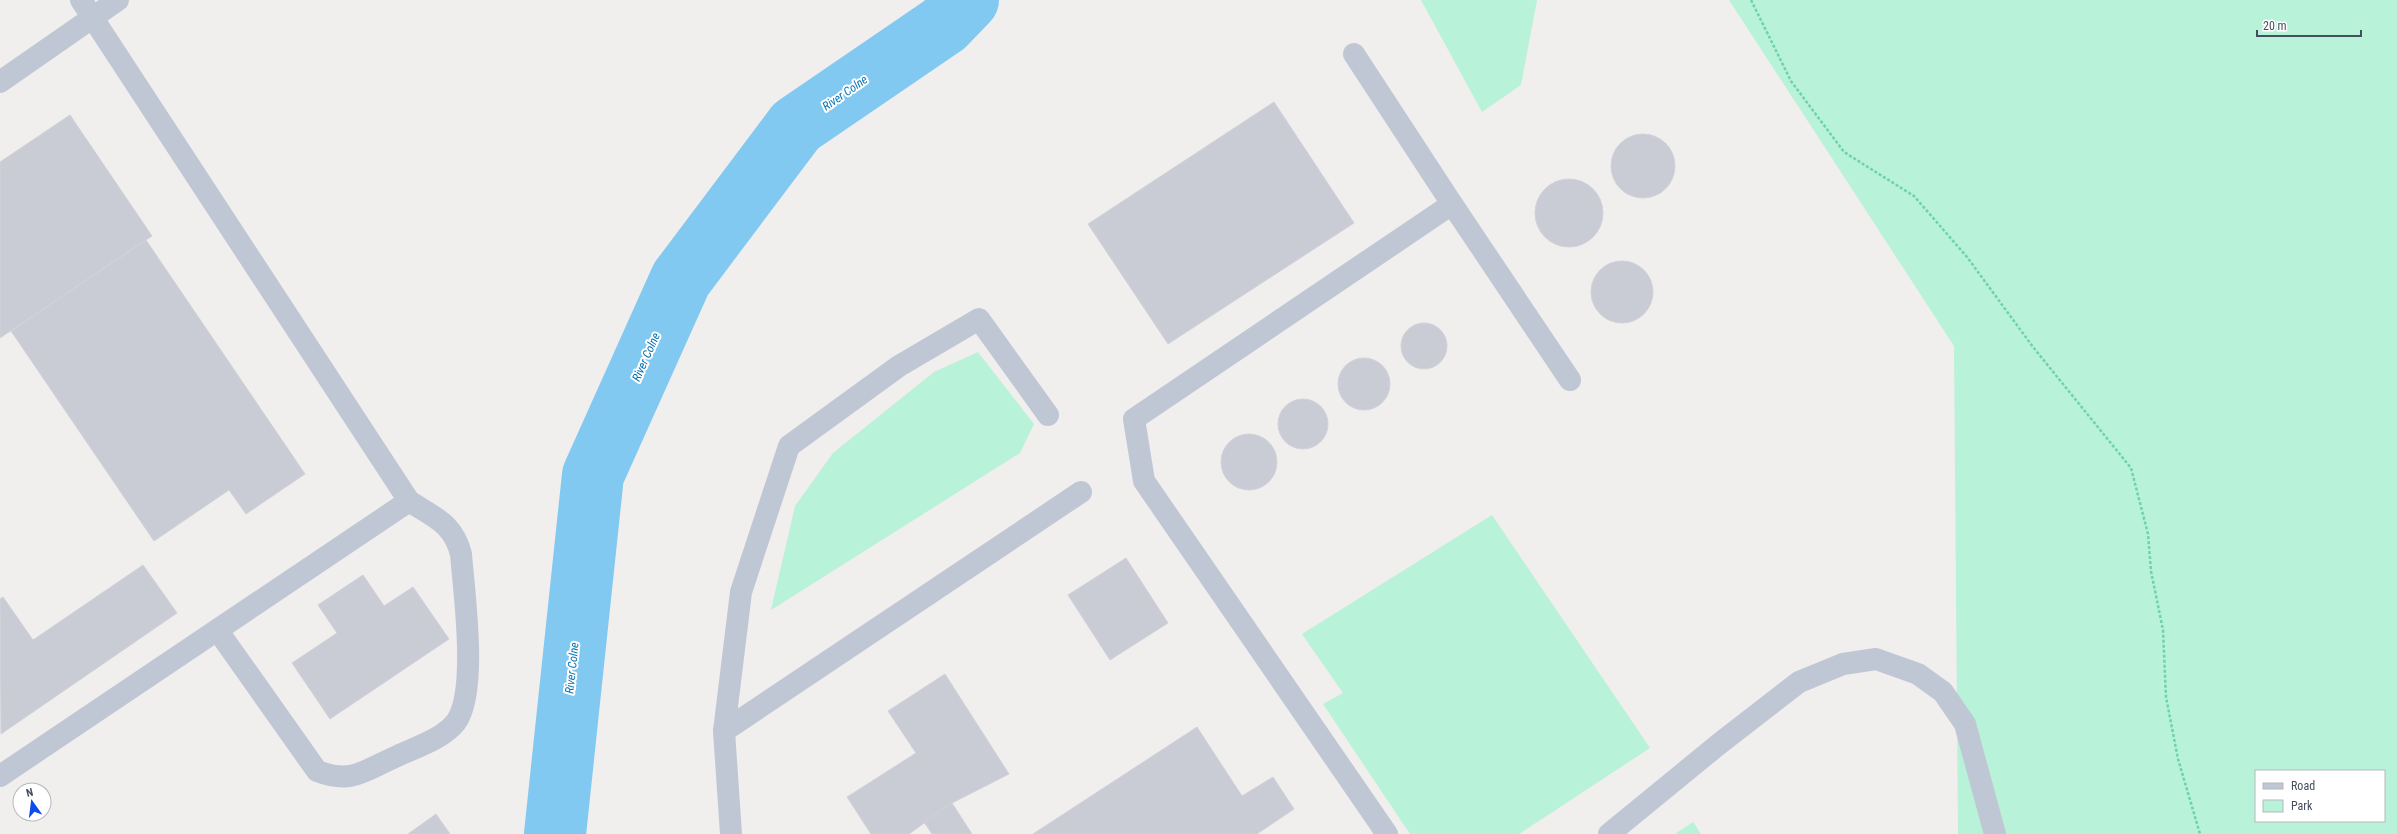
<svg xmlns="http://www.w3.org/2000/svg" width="2397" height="834" viewBox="0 0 2397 834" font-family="'Roboto Condensed',sans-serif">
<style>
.green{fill:#b8f2d8;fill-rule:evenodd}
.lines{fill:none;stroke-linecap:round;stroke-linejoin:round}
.river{stroke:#82c9f2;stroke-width:62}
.building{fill:#c9ccd4;stroke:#d1d2da}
.path{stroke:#6ed2b0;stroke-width:2.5;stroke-dasharray:3 2;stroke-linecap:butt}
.minor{stroke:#c0c7d4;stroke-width:22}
.labels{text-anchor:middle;stroke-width:4;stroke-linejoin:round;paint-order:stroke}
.water-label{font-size:12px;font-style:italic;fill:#0272b2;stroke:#fff}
</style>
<rect width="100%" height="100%" fill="#f1eeee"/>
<g class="green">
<polygon points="1421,0 1537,0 1521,85 1482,112"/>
<path d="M1729,0H2397V834H1958L1954,346ZM2256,771H2384V821H2256Z"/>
<polygon points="978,352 1034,424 1020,453 771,610 795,506 833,453 934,372"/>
<polygon points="1492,515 1650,748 1519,834 1410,834 1323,704 1343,693 1302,634"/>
<polygon points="1693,822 1701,834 1675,834"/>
</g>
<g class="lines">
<polyline class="river" points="555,834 593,475 681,279 796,126 944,25 968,0"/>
</g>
<g class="building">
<polygon points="1274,102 1354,223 1168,344 1088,224"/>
<polygon points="70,115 152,236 0,338 0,162"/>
<circle cx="1643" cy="166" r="32"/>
<circle cx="1569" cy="213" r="34"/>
<polygon points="146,240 305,474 246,514 229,490 154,541 11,331"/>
<circle cx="1622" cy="292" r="31"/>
<circle cx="1424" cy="346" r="23"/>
<circle cx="1364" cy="384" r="26"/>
<circle cx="1303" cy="424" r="25"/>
<circle cx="1249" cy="462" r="28"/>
<polygon points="1126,558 1168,623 1110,660 1068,595"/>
<polygon points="143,565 177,613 1,734 0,599 3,597 33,640"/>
<polygon points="363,575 384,606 413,587 449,639 330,719 292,663 337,633 318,605"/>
<polygon points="945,674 1009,774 952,803 909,834 871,834 847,797 916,753 888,711"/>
<polygon points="1197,727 1242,796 1273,777 1294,809 1257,834 1033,834"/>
<polygon points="952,803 972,834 932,834 924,822"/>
<polygon points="436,814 450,834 408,834"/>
</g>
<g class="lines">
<polyline class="path" points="1751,0 1791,81 1844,152 1914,196 1967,257 2033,347 2131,468 2148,534 2151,571 2163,630 2166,697 2178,759 2200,834"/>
<g class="minor">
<polyline points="1354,54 1452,204"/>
<polyline points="0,82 118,0"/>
<path d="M218,631L317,771C351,784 362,772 393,758C413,748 442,740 456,722C478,691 464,593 461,554C453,523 435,518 409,501"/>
<polyline points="724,731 1081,492"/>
<polyline points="0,776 409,501 81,0"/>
<polyline points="731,834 724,731 741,592 789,446 899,366 979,319 1048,415"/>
<polyline points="1387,834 1144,481 1134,419 1452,204 1570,380"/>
<polyline points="1609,834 1719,744 1799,682 1843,664 1876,659 1918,674 1943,692 1965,724 1995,834"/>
</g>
</g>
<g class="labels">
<g class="water-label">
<text transform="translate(845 93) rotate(-35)" y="4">River Colne</text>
<text transform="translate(646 357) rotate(-66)" y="4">River Colne</text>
<text transform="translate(572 668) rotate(-84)" y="4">River Colne</text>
</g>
</g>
<rect x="2255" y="770" width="130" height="52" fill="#ffffff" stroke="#b5b8be"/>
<rect x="2263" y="783" width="20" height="6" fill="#c0c7d4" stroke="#b5b8be"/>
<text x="2291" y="790" font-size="12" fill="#454e5d">Road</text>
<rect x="2263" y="800" width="20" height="12" fill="#b8f2d8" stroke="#b5b8be"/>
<text x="2291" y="810" font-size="12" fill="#454e5d">Park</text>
<g transform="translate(32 802) rotate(346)"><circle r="19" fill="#ffffff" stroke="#b5b8be"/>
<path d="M0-3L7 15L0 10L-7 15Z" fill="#0c4bec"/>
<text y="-6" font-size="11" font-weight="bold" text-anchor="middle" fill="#454e5d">N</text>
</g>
<path d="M2257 30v6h104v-6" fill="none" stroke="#454e5d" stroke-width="2"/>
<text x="2263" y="30" font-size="12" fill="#454e5d" stroke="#ffffff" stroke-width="3" paint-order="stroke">20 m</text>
</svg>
